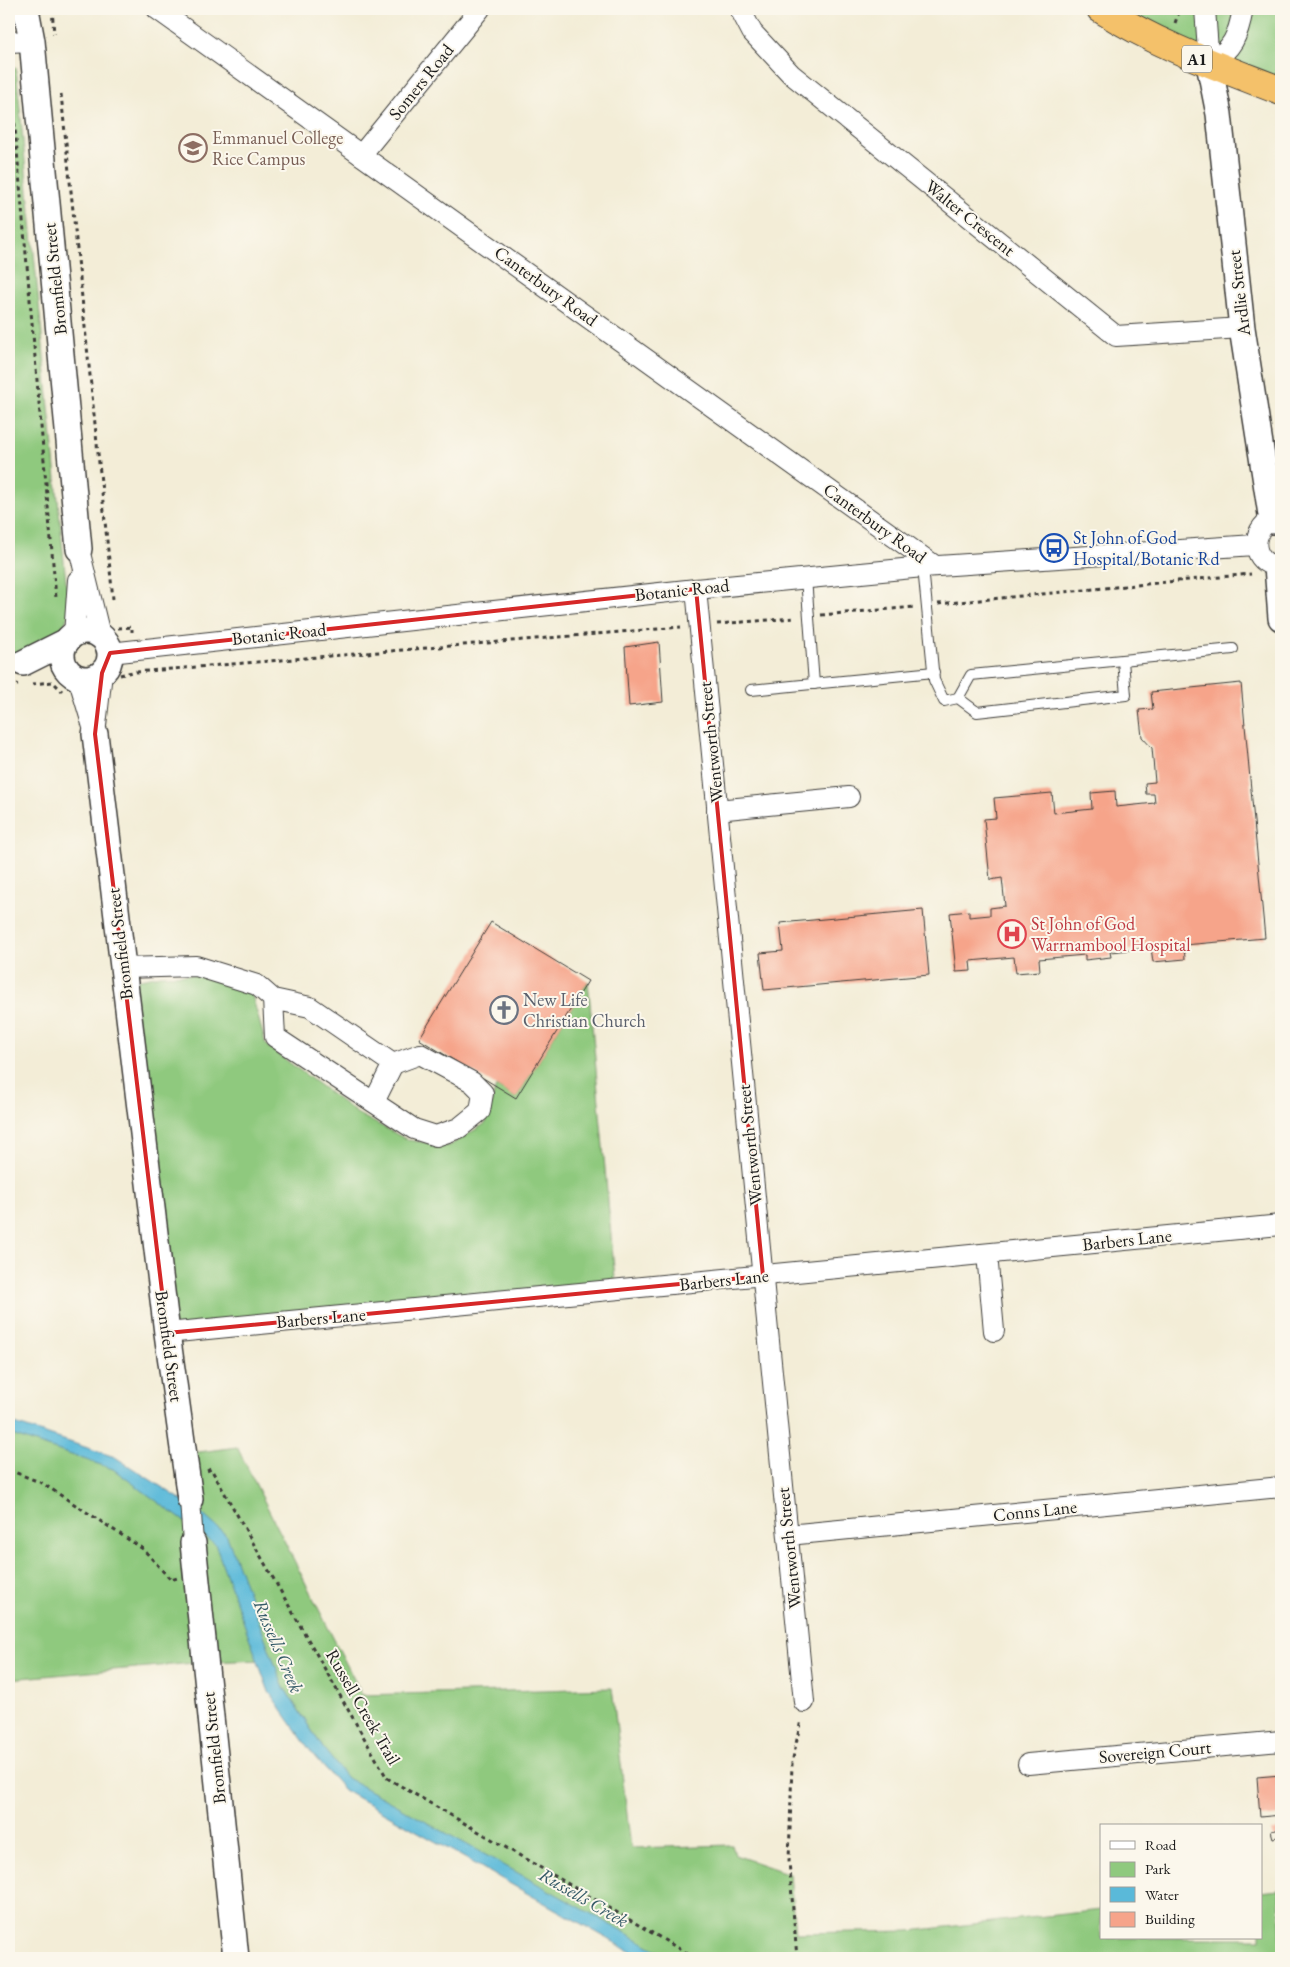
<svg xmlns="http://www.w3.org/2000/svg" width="1290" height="1967" viewBox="0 0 1290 1967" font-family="'EB Garamond',serif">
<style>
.green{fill:#8fc97e;stroke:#56724d}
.water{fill:#5ab9d9;stroke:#3b6a7a}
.building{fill:#f6a48a}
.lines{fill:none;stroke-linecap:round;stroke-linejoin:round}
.service-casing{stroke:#3c3b38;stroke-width:12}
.minor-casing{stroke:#3c3b38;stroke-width:22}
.tertiary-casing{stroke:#3c3b38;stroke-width:28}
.trunk-casing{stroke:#3c3b38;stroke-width:30}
.path{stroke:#3c3b38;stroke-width:3;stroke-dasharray:4 4;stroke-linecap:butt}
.service{stroke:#fff;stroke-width:10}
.minor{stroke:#fff;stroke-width:20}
.tertiary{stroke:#fff;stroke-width:25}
.trunk{stroke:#f4c16a;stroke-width:28}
.marked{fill:none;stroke:#d62828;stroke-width:4;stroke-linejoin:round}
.labels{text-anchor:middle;stroke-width:4;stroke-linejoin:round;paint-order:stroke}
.shield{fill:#fbf7ec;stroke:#5f5e5a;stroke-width:1}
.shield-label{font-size:16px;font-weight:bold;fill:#1c1c1c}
.street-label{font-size:18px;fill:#1c1c1c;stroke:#fbf7ec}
.education-label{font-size:18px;fill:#785e54;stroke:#fbf7ec;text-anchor:start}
.transit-label{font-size:18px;fill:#164399;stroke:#fbf7ec;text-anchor:start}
.health-label{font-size:18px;fill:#be3a42;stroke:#fbf7ec;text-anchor:start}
.worship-label{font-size:18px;fill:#5b616d;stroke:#fbf7ec;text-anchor:start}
.water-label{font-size:19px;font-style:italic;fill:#355b68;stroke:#fbf7ec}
</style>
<rect width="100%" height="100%" fill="#fbf7ec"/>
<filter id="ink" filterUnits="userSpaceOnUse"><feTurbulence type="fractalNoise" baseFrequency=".02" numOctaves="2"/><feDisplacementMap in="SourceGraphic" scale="10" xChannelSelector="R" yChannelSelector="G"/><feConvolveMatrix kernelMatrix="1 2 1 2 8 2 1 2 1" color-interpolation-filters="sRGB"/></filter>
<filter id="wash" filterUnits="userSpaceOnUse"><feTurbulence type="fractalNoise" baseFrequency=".0096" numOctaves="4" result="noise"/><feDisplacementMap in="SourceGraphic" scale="20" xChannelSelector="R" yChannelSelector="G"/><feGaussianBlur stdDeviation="1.12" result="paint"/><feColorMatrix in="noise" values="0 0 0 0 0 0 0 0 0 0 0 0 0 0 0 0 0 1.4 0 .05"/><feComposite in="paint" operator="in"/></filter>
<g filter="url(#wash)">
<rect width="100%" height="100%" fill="#f3edd7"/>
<g class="green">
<polygon points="1101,9 1281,9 1281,92"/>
<path d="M9,64L16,68L69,613C67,618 65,624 62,628C52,641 25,653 9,654Z"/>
<polygon points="210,974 252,995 266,1045 358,1114 408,1140 449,1146 486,1123 496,1086 516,1098 588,981 616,1290 167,1333 125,982 160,975"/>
<polygon points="9,1430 116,1466 192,1528 184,1454 237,1447 362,1695 612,1688 631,1848 732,1845 735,1855 790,1874 795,1933 909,1931 1101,1910 1101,1938 1261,1938 1261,1892 1279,1890 1281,1958 654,1958 347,1785 266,1660 206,1662 9,1679"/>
</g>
<polygon class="water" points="9,1422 115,1457 199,1511 227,1536 283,1686 323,1748 347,1778 671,1958 642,1958 344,1790 314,1756 269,1692 215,1544 113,1469 9,1434"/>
<g id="blocks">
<g class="building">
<polygon points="659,642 663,702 629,706 625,647"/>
<polygon points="1241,683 1265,938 1184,945 1185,959 1153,962 1151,948 1110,952 1111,957 1085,960 1085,955 1039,959 1040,971 1016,973 1014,957 970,961 971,971 956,972 950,913 969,911 969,917 990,915 990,908 1005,906 1002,878 990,880 984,819 996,818 994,798 1052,793 1054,813 1092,809 1091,793 1115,791 1116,807 1155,803 1154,794 1146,794 1145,783 1155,782 1152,748 1142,737 1139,710 1153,709 1151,692"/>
<polygon points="923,910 929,975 764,990 760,953 783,951 780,923"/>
<polygon points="491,922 588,981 516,1098 419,1039"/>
<polygon points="1281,1775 1281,1815 1260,1817 1257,1777"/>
<polygon points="1281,1829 1281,1836 1273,1838 1271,1831"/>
</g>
</g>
</g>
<g filter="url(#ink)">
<use href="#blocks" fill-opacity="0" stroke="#3c3b38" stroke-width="1"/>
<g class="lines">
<defs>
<g id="service">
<polyline points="923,567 934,680 944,701 958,698 977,712 1126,695 1123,661"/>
<polyline points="806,578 814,684"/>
<polyline points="751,690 934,672"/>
<polyline points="958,698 971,675 1233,649"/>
</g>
<g id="minor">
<polyline points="157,9 935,566"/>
<polyline points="740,9 752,32 791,74 1116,336 1242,328"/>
<path d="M1205,9L1209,64C1233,49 1238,36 1243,9"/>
<polyline points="9,42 32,41"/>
<polyline points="361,155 480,9"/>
<path d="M1281,521L1265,524C1249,540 1256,567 1281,566"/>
<polyline points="79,549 100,635"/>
<polyline points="696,589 804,1702"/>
<polyline points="74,635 78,580"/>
<polyline points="110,653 696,589 923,567 1255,545"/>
<polyline points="78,677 93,727"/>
<polyline points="95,734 102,673"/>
<polyline points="717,810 849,797"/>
<polyline points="123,968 196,966 257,985 273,999 310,1007 393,1064 420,1054 472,1082 483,1093 480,1111 459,1128 436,1136 414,1129 275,1037 273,999"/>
<polyline points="374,1102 393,1064"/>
<polyline points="987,1254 994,1331"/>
<polyline points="167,1333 1281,1225"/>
<polyline points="190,1499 193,1543"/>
<polyline points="788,1535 1281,1487"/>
<polyline points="1028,1764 1281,1741"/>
</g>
<g id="tertiary">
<polyline points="26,9 32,41 79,549"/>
<polyline points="1209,64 1219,114 1242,328 1272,521"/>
<polyline points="1277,566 1281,618"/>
<circle cx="86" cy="655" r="24"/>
<polyline points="23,663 67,641"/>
<polyline points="95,734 167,1333 190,1499"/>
<polyline points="193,1543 236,1958"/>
</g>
<path id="trunk" d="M1101,9C1157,45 1220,67 1281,91"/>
</defs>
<use href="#service" class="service-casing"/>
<use href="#minor" class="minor-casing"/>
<use href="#tertiary" class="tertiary-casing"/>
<use href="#trunk" class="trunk-casing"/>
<g class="path">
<polyline points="52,9 54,34"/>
<polyline points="1175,23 1180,9"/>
<polyline points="9,59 56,598"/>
<polyline points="61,94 113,599"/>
<polyline points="938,604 1251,574"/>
<polyline points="821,615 915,607"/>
<polyline points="717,624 795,618"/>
<polyline points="118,628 132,627 132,632"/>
<polyline points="136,672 681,627"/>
<polyline points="120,675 136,671"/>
<polyline points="32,684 53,682 62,691"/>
<polyline points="9,686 18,685"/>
<polyline points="9,1470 42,1483 143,1549 171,1580 177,1578"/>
<polyline points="207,1471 211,1469 387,1778 695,1958"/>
<polyline points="797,1958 789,1861 792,1763 801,1720"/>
</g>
<use href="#service" class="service"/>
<use href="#minor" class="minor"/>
<use href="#tertiary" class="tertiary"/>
<use href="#trunk" class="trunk"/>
</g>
</g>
<path class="marked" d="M696,589L763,1276L167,1333L95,734L102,673L110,653Z"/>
<defs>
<symbol id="school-ring" viewBox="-11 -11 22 22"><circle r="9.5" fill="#fbf7ec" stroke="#8d6e63" stroke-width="1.5"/><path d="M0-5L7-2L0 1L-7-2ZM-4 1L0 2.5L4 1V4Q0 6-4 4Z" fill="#8d6e63"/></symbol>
<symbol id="bus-ring" viewBox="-11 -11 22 22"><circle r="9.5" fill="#fbf7ec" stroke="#1a4fb4" stroke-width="1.5"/><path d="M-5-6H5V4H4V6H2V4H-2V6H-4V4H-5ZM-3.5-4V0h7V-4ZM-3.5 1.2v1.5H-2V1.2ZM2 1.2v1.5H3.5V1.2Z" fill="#1a4fb4"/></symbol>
<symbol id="hospital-ring" viewBox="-11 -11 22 22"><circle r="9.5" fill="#fbf7ec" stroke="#e0444e" stroke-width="1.5"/><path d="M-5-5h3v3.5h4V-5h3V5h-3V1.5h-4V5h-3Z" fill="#e0444e"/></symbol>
<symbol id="church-ring" viewBox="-11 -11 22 22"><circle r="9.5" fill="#fbf7ec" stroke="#6b7280" stroke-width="1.5"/><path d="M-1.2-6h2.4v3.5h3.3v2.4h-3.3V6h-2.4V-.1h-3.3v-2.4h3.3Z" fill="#6b7280"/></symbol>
</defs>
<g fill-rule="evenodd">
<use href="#school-ring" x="177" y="132" width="32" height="32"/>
<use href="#bus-ring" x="1038" y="532" width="32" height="32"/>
<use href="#hospital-ring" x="996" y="918" width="32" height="32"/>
<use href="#church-ring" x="488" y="994" width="32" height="32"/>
</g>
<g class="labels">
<rect class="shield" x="1182" y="45.5" width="30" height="27" rx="4"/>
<g class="shield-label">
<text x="1197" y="65">A1</text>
</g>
<g class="street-label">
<text transform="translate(421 82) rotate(-51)" y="6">Somers Road</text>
<text transform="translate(970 218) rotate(39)" y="6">Walter Crescent</text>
<text transform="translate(55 279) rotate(-96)" y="6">Bromfield Street</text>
<text transform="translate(546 286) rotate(36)" y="6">Canterbury Road</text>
<text transform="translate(1239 293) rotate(-97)" y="6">Ardlie Street</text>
<text transform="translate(875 523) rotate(36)" y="6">Canterbury Road</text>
<text transform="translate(682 590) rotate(-6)" y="6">Botanic Road</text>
<text transform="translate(279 634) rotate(-6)" y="6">Botanic Road</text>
<text transform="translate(711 742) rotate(-96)" y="6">Wentworth Street</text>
<text transform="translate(120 944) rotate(-97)" y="6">Bromfield Street</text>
<text transform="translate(750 1145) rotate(-96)" y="6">Wentworth Street</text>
<text transform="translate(1127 1240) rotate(-6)" y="6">Barbers Lane</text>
<text transform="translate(724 1280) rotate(-6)" y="6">Barbers Lane</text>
<text transform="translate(321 1318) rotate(-5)" y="6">Barbers Lane</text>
<text transform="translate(169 1346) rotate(82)" y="6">Bromfield Street</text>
<text transform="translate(1035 1511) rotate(-6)" y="6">Conns Lane</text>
<text transform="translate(789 1548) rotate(-96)" y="6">Wentworth Street</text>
<text transform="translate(363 1707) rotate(60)" y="6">Russell Creek Trail</text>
<text transform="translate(214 1748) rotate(-96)" y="6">Bromfield Street</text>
<text transform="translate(1155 1752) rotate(-5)" y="6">Sovereign Court</text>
</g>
<g class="education-label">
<text x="212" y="144">Emmanuel College<tspan x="212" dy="21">Rice Campus</tspan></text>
</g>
<g class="transit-label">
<text x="1073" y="544">St John of God<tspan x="1073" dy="21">Hospital/Botanic Rd</tspan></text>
</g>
<g class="health-label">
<text x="1031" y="930">St John of God<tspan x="1031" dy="21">Warrnambool Hospital</tspan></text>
</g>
<g class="worship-label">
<text x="523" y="1006">New Life<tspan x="523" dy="21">Christian Church</tspan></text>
</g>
<g class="water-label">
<text transform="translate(279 1646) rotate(67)" y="7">Russells Creek</text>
<text transform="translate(584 1897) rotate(30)" y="7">Russells Creek</text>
</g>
</g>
<rect width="1290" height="1967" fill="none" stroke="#fbf7ec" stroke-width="30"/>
<rect x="1100" y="1824" width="162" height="115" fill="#fbf7ec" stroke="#a29f99"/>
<rect x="1110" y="1841" width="25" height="8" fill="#ffffff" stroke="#a29f99"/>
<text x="1145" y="1850" font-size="15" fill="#1c1c1c">Road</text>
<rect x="1110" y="1862" width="25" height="15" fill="#8fc97e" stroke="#a29f99"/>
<text x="1145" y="1874" font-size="15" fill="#1c1c1c">Park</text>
<rect x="1110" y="1887" width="25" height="15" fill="#5ab9d9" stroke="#a29f99"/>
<text x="1145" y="1900" font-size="15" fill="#1c1c1c">Water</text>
<rect x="1110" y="1912" width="25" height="15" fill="#f6a48a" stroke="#a29f99"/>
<text x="1145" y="1924" font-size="15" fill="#1c1c1c">Building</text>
</svg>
